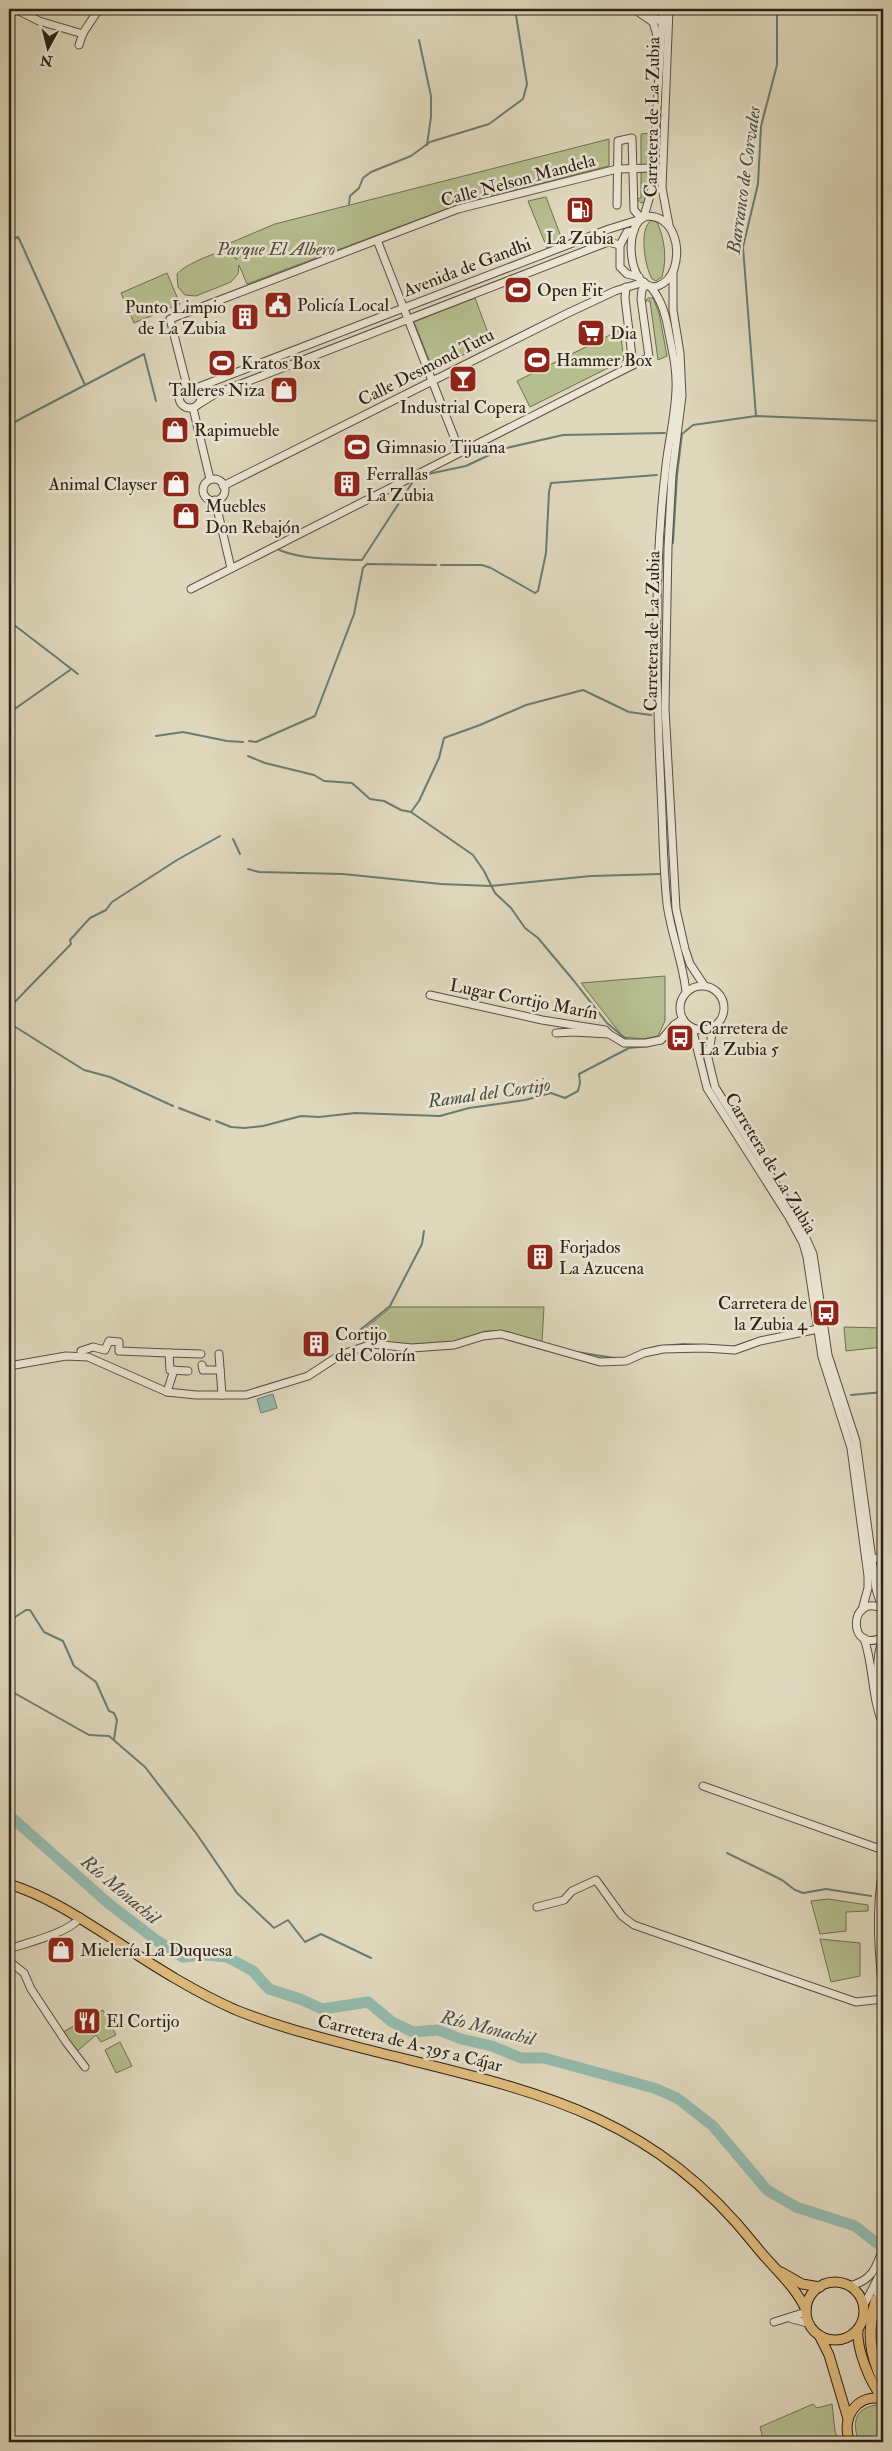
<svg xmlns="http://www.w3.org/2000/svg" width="892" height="2451" viewBox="0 0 892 2451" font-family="'IM FELL Double Pica',serif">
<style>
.green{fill:#b5be8f;stroke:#706f53}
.water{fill:#94baad;stroke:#6a7c71}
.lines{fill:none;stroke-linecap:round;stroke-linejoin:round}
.stream{stroke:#6a7c71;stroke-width:2}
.river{stroke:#94baad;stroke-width:11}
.minor-casing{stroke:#594e40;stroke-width:9}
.major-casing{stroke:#2c2017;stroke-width:11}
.highway-casing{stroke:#2c2017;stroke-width:12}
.minor{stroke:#ebe6d4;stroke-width:7}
.major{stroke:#e0bc7e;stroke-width:9}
.highway{stroke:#e0bc7e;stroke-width:10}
.labels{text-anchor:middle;stroke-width:5;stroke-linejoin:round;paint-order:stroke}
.street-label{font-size:18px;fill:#2c2017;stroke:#ebe6d4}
.poi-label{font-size:18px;fill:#2c2017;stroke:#ebe6d4;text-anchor:start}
.park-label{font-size:18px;font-style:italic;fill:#554f3b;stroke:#ebe6d4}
.water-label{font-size:19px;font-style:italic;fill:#4b4e44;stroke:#ebe6d4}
</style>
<rect width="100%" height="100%" fill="#e0d8bd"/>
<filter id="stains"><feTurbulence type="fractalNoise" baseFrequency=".004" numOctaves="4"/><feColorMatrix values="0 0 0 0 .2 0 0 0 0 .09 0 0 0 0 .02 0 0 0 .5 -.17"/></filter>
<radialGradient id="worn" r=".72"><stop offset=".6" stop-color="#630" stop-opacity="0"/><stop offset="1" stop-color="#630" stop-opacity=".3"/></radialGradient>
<g class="green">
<polygon points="650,133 649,190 645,202 641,203 637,199 641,198 641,134"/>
<path d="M609,139V166L457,205L247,284L239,265L238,274L231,282L196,296L185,295L178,287L177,274C183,266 214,252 224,252C229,252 233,256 237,260L230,243L275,224Z"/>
<polygon points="546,197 563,242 547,248 528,201"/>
<path d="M652,220L657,222C665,240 667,258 662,277L656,281L652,279C645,267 638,228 652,220Z"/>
<polygon points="167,273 180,304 134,323 121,293"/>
<polygon points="475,298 491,341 433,370 414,322"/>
<polygon points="648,298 653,298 659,313 667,356 658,360 650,301 645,301"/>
<polygon points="620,330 624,360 530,407 517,381"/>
<polygon points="665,976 665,1021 658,1036 643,1039 623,1037 581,983"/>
<polygon points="391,1307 544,1307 542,1342 505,1331 485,1331 456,1343 411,1346 367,1344 356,1336"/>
<polygon points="844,1327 883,1328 883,1347 846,1351"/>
<polygon points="828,1899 868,1905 868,1911 846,1912 846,1931 820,1934 811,1901"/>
<polygon points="820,1939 860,1943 860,1976 831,1982"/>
<polygon points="103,2010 116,2035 101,2042 96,2035 75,2053 63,2032"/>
<polygon points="120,2042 132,2066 116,2073 105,2050"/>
<polygon points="813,2404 817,2408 832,2404 835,2431 839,2442 764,2442 760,2427"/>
<path d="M877,2405L883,2407V2442H859C852,2423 854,2408 877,2405Z"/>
</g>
<polygon class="water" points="273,1394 277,1408 261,1413 257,1399"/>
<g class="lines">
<g class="stream">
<polyline points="419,40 431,96 431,117 427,145"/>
<polyline points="349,204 350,196 359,188 363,178 371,172 411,156 430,142 489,124 523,99 527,84 515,9"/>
<polyline points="9,241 18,237 21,243 85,385"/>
<polyline points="756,416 743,247 758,184 761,126 777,65 777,9"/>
<polyline points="9,425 144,354 156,401"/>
<polyline points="682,434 693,425 756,416 882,421"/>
<polyline points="428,474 466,466 502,449 563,435 665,433"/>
<polyline points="673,543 677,475 682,434"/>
<path d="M279,550C305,560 334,559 362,560L412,483"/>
<polyline points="441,565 482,565 491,568 535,593 538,591 546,553 549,492 551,483 657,475"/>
<polyline points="9,621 78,674"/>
<polyline points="9,713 70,670"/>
<polyline points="156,736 183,732 227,741 243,742"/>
<polyline points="249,741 256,742 315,716 354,614 363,568 367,564 436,565"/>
<polyline points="248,756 265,763 314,775 324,781 352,783 370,799 384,801 401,810 411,812 473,855 484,871 495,893 511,908 525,928 538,938 574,981 607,1023 626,1039"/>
<polyline points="411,812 419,801 439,758 444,738 480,725 526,705 583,690 629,712 651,715"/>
<polyline points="233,839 240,854"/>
<polyline points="248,869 259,872 343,874 441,884 491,886 591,876 660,874"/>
<polyline points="9,1008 71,944 70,940 90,918 106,910 112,902 177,860 220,836"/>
<polyline points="9,1023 84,1070 110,1077 173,1106"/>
<polyline points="664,1041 670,1038 682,1040"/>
<polyline points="179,1108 210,1120"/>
<polyline points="216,1121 231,1127 244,1128 263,1126 301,1116 319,1117 355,1113 440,1116 469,1108 525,1100 551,1093 565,1098 578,1091 580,1083 579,1074 629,1048 650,1046"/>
<polyline points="366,1344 355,1334 390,1306 422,1244 424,1231"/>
<polyline points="654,1347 683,1344 701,1345"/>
<polyline points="733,1347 760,1338"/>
<polyline points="577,1352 614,1358"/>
<polyline points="851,1395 883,1392"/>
<polyline points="9,1621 26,1610 30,1610 44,1632 63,1641 74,1666 96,1682 109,1711 114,1713 117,1720 114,1739"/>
<polyline points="9,1690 89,1735 109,1736 145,1767 196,1833 237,1893 274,1928 288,1920 305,1942 321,1934 371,1958"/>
<polyline points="727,1853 782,1880 795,1890 803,1893 826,1889 871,1896"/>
</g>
<polyline class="river" points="9,1815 108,1903 156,1940 183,1957 205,1955 227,1957 253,1971 269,1989 300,1999 322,2009 368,2002 392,2022 413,2032 438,2030 461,2039 492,2046 521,2058 544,2058 654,2088 677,2098 713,2126 767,2190 796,2207 855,2226 883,2248"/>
<defs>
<g id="minor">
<polyline points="15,9 39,21 83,34"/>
<polyline points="634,9 653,22 658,39"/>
<polyline points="641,9 665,24"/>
<polyline points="669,9 662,188 669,225"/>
<polyline points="79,45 83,33 99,9"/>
<polyline points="617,205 618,141 632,138 634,210 641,218"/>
<polyline points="644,216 652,189 663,9"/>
<path d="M648,216C674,217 681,247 674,269C671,277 666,283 658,286C628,295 621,220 648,216Z"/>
<polyline points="634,231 627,232 620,245 620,267 627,274 639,277"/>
<polyline points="377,240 460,452"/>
<polyline points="673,271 673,310 680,353 682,396 672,475 668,547 665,708 676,909 685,949 690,964 704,985"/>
<path d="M650,286C662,300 666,316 669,334C673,353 677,371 676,390C675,416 669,440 666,465C653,572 656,684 661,790C663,828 663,866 667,904C671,934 683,962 686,992"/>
<polyline points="626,287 625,298 633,365"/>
<circle cx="190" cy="397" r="11"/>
<polyline points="187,386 170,319 458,209 617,169 653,168"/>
<polyline points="196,388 609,229 638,220"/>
<polyline points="199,404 215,394 608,242 620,245"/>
<polyline points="193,408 210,479"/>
<circle cx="214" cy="490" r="11"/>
<polyline points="223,486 566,314 615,291 644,282"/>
<polyline points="215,500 231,568"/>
<polyline points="191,589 649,357 641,299 642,290 646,284"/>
<circle cx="702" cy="1008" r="22"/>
<polyline points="430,995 542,1020 605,1030 609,1034"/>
<polyline points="713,1027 708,1058 715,1087 796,1216 813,1254 828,1355 856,1441 876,1589 882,1608"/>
<polyline points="692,1028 707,1088 789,1217 803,1243 807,1257 822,1357 851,1448 868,1576 868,1588 862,1610"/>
<polyline points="556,1033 573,1032 609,1034 624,1043 646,1043 661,1040 674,1025 683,1019"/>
<polyline points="219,1354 222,1395"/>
<polyline points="81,1356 81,1351 93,1347 105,1350 109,1341 119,1342 119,1351 169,1353"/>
<polyline points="202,1365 203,1370 220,1370"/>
<polyline points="9,1366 66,1356 88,1357 167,1392 196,1395 246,1395 308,1376 340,1355 372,1344 412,1348 454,1345 483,1336 501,1334 600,1362 626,1361 644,1353 663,1349 704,1348 735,1350 760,1341 818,1329"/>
<polyline points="188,1371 170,1370 169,1353 201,1354"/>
<polyline points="167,1392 174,1370"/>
<polyline points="873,1558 883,1559"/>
<path d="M883,1609C848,1591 847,1656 883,1637"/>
<path d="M864,1638C874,1667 871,1696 883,1725"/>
<path d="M883,1638C875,1659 877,1684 883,1706"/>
<polyline points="703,1786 883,1850"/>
<path d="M883,1869C875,1912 879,1952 883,1995"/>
<polyline points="537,1907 564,1900 572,1891 596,1880 622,1916 634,1925 856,2002 883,1999"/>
<path d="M9,1949C26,1943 72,1932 80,1917"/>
<polyline points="9,1961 24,1973 31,1989 66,2042 85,2067"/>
<polyline points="883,2275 876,2300 883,2308"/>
<path d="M848,2286C871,2282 877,2268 883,2247"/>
<polyline points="863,2307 883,2268"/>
<polyline points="792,2319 808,2323"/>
<polyline points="774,2322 806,2312"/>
</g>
<g id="major">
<path d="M9,1884C50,1897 83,1920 119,1943C157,1968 195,1992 236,2010C278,2027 322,2038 365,2049C526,2090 645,2107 755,2245C772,2267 795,2285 806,2310"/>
<polyline points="781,2272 802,2284 820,2287"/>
<circle cx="835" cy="2311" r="29"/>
<path d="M858,2329C856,2348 870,2384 883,2398"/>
<polyline points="819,2335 829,2355 848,2419"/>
<path d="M850,2442C840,2418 857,2393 883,2399"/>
</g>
<path id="highway" d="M876,2300C867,2331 869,2353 883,2382"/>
</defs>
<use href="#minor" class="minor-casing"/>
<use href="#major" class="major-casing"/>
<use href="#highway" class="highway-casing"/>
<use href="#minor" class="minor"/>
<use href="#major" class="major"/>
<use href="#highway" class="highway"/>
</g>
<defs>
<symbol id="fuel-square" viewBox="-11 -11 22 22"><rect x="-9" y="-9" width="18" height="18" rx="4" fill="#8f2418" stroke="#ebe6d4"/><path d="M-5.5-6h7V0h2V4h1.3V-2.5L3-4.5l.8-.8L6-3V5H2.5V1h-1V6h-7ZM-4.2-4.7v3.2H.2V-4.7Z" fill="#fff"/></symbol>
<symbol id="stadium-square" viewBox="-11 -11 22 22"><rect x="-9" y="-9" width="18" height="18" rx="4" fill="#8f2418" stroke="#ebe6d4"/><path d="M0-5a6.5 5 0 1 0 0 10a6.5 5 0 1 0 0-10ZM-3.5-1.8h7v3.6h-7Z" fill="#fff"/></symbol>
<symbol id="civic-square" viewBox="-11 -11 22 22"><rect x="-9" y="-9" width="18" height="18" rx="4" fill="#8f2418" stroke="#ebe6d4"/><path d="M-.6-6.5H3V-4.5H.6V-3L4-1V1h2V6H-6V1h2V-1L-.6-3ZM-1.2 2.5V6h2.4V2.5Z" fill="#fff"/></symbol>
<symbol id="building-square" viewBox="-11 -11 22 22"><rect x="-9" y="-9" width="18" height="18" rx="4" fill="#8f2418" stroke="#ebe6d4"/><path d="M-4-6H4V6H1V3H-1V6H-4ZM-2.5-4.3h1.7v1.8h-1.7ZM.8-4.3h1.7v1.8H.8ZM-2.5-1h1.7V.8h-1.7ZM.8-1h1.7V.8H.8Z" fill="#fff"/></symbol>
<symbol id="supermarket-square" viewBox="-11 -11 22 22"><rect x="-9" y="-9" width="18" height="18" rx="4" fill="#8f2418" stroke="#ebe6d4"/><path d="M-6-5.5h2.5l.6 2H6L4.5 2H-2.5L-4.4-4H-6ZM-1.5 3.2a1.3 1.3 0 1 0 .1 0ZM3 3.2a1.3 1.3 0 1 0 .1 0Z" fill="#fff"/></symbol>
<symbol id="bar-square" viewBox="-11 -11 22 22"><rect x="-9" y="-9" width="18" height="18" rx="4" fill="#8f2418" stroke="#ebe6d4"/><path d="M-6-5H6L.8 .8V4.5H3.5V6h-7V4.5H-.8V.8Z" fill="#fff"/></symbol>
<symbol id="shop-square" viewBox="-11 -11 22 22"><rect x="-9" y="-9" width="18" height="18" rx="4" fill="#8f2418" stroke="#ebe6d4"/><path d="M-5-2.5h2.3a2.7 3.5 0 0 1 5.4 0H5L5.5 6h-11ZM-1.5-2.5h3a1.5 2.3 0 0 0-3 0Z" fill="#fff"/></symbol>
<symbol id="bus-square" viewBox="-11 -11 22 22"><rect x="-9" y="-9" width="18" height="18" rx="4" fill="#8f2418" stroke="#ebe6d4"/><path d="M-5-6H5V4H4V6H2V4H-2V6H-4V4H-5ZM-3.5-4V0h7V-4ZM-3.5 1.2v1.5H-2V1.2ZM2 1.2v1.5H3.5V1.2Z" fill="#fff"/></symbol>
<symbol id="restaurant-square" viewBox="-11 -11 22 22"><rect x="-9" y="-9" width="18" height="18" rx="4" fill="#8f2418" stroke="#ebe6d4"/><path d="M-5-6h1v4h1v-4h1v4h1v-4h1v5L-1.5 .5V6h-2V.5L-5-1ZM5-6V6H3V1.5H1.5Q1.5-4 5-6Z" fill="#fff"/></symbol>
</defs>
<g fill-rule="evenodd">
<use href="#fuel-square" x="564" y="194" width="32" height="32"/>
<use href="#stadium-square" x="502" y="274" width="32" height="32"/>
<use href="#civic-square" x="262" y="289" width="32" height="32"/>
<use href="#building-square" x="229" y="301" width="32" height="32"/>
<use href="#supermarket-square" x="575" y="317" width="32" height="32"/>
<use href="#stadium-square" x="521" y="344" width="32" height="32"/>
<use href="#stadium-square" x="206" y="347" width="32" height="32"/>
<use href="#bar-square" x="447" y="363" width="32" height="32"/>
<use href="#shop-square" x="268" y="374" width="32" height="32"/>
<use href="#shop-square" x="159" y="414" width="32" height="32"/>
<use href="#stadium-square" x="341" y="431" width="32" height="32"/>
<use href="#shop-square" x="160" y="468" width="32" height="32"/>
<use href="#building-square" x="331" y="468" width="32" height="32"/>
<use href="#shop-square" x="170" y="500" width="32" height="32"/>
<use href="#bus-square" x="664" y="1022" width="32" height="32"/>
<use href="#building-square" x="524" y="1241" width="32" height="32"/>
<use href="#bus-square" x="810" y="1297" width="32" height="32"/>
<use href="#building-square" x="300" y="1328" width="32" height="32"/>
<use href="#shop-square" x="45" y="1934" width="32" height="32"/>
<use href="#restaurant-square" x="71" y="2005" width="32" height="32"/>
</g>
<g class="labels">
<g class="street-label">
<text transform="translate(652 117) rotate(-89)" y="6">Carretera de La Zubia</text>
<text transform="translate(518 180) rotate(-15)" y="6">Calle Nelson Mandela</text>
<text transform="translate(467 267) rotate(-21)" y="6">Avenida de Gandhi</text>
<text transform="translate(426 367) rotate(-27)" y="6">Calle Desmond Tutu</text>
<text transform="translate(652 631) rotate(-89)" y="6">Carretera de La Zubia</text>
<text transform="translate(524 999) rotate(11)" y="6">Lugar Cortijo Marín</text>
<text transform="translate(771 1163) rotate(59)" y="6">Carretera de La Zubia</text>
<text transform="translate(410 2043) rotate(14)" y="6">Carretera de A-395 a Cájar</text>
</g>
<g class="poi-label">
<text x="580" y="244" text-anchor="middle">La Zubia</text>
<text x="537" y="296">Open Fit</text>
<text x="297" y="311">Policía Local</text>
<text x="226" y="313" text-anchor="end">Punto Limpio<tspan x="226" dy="21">de La Zubia</tspan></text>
<text x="610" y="339">Dia</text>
<text x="556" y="366">Hammer Box</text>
<text x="241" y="369">Kratos Box</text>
<text x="265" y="396" text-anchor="end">Talleres Niza</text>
<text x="463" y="413" text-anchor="middle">Industrial Copera</text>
<text x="194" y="436">Rapimueble</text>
<text x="376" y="453">Gimnasio Tijuana</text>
<text x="366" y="480">Ferrallas<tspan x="366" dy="21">La Zubia</tspan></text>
<text x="157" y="490" text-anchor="end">Animal Clayser</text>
<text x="205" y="512">Muebles<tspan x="205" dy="21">Don Rebajón</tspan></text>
<text x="699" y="1034">Carretera de<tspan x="699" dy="21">La Zubia 5</tspan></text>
<text x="559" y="1253">Forjados<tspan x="559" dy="21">La Azucena</tspan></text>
<text x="807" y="1309" text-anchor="end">Carretera de<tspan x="807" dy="21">la Zubia 4</tspan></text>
<text x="335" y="1340">Cortijo<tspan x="335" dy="21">del Colorín</tspan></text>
<text x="80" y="1956">Mielería La Duquesa</text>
<text x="106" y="2027">El Cortijo</text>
</g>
<g class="park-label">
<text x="276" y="255">Parque El Albero</text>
</g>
<g class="water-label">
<text transform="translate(743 180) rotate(-82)" y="7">Barranco de Corvales</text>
<text transform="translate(489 1092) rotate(-8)" y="7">Ramal del Cortijo</text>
<text transform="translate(121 1889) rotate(40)" y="7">Río Monachil</text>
<text transform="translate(488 2027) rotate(14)" y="7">Río Monachil</text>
</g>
</g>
<rect width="892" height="2451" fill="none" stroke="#e0d8bd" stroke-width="30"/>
<rect x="10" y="10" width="872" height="2431" fill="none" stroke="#2c2017" stroke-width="2.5"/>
<rect x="15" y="15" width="862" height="2421" fill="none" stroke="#2c2017"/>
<g transform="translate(48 48) rotate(187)" stroke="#ebe6d4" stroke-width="4" paint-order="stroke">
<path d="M0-4L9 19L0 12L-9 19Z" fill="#2c2017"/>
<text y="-8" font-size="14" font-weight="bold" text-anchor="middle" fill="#2c2017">N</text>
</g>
<rect width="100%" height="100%" filter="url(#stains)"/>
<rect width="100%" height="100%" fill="url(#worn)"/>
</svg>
